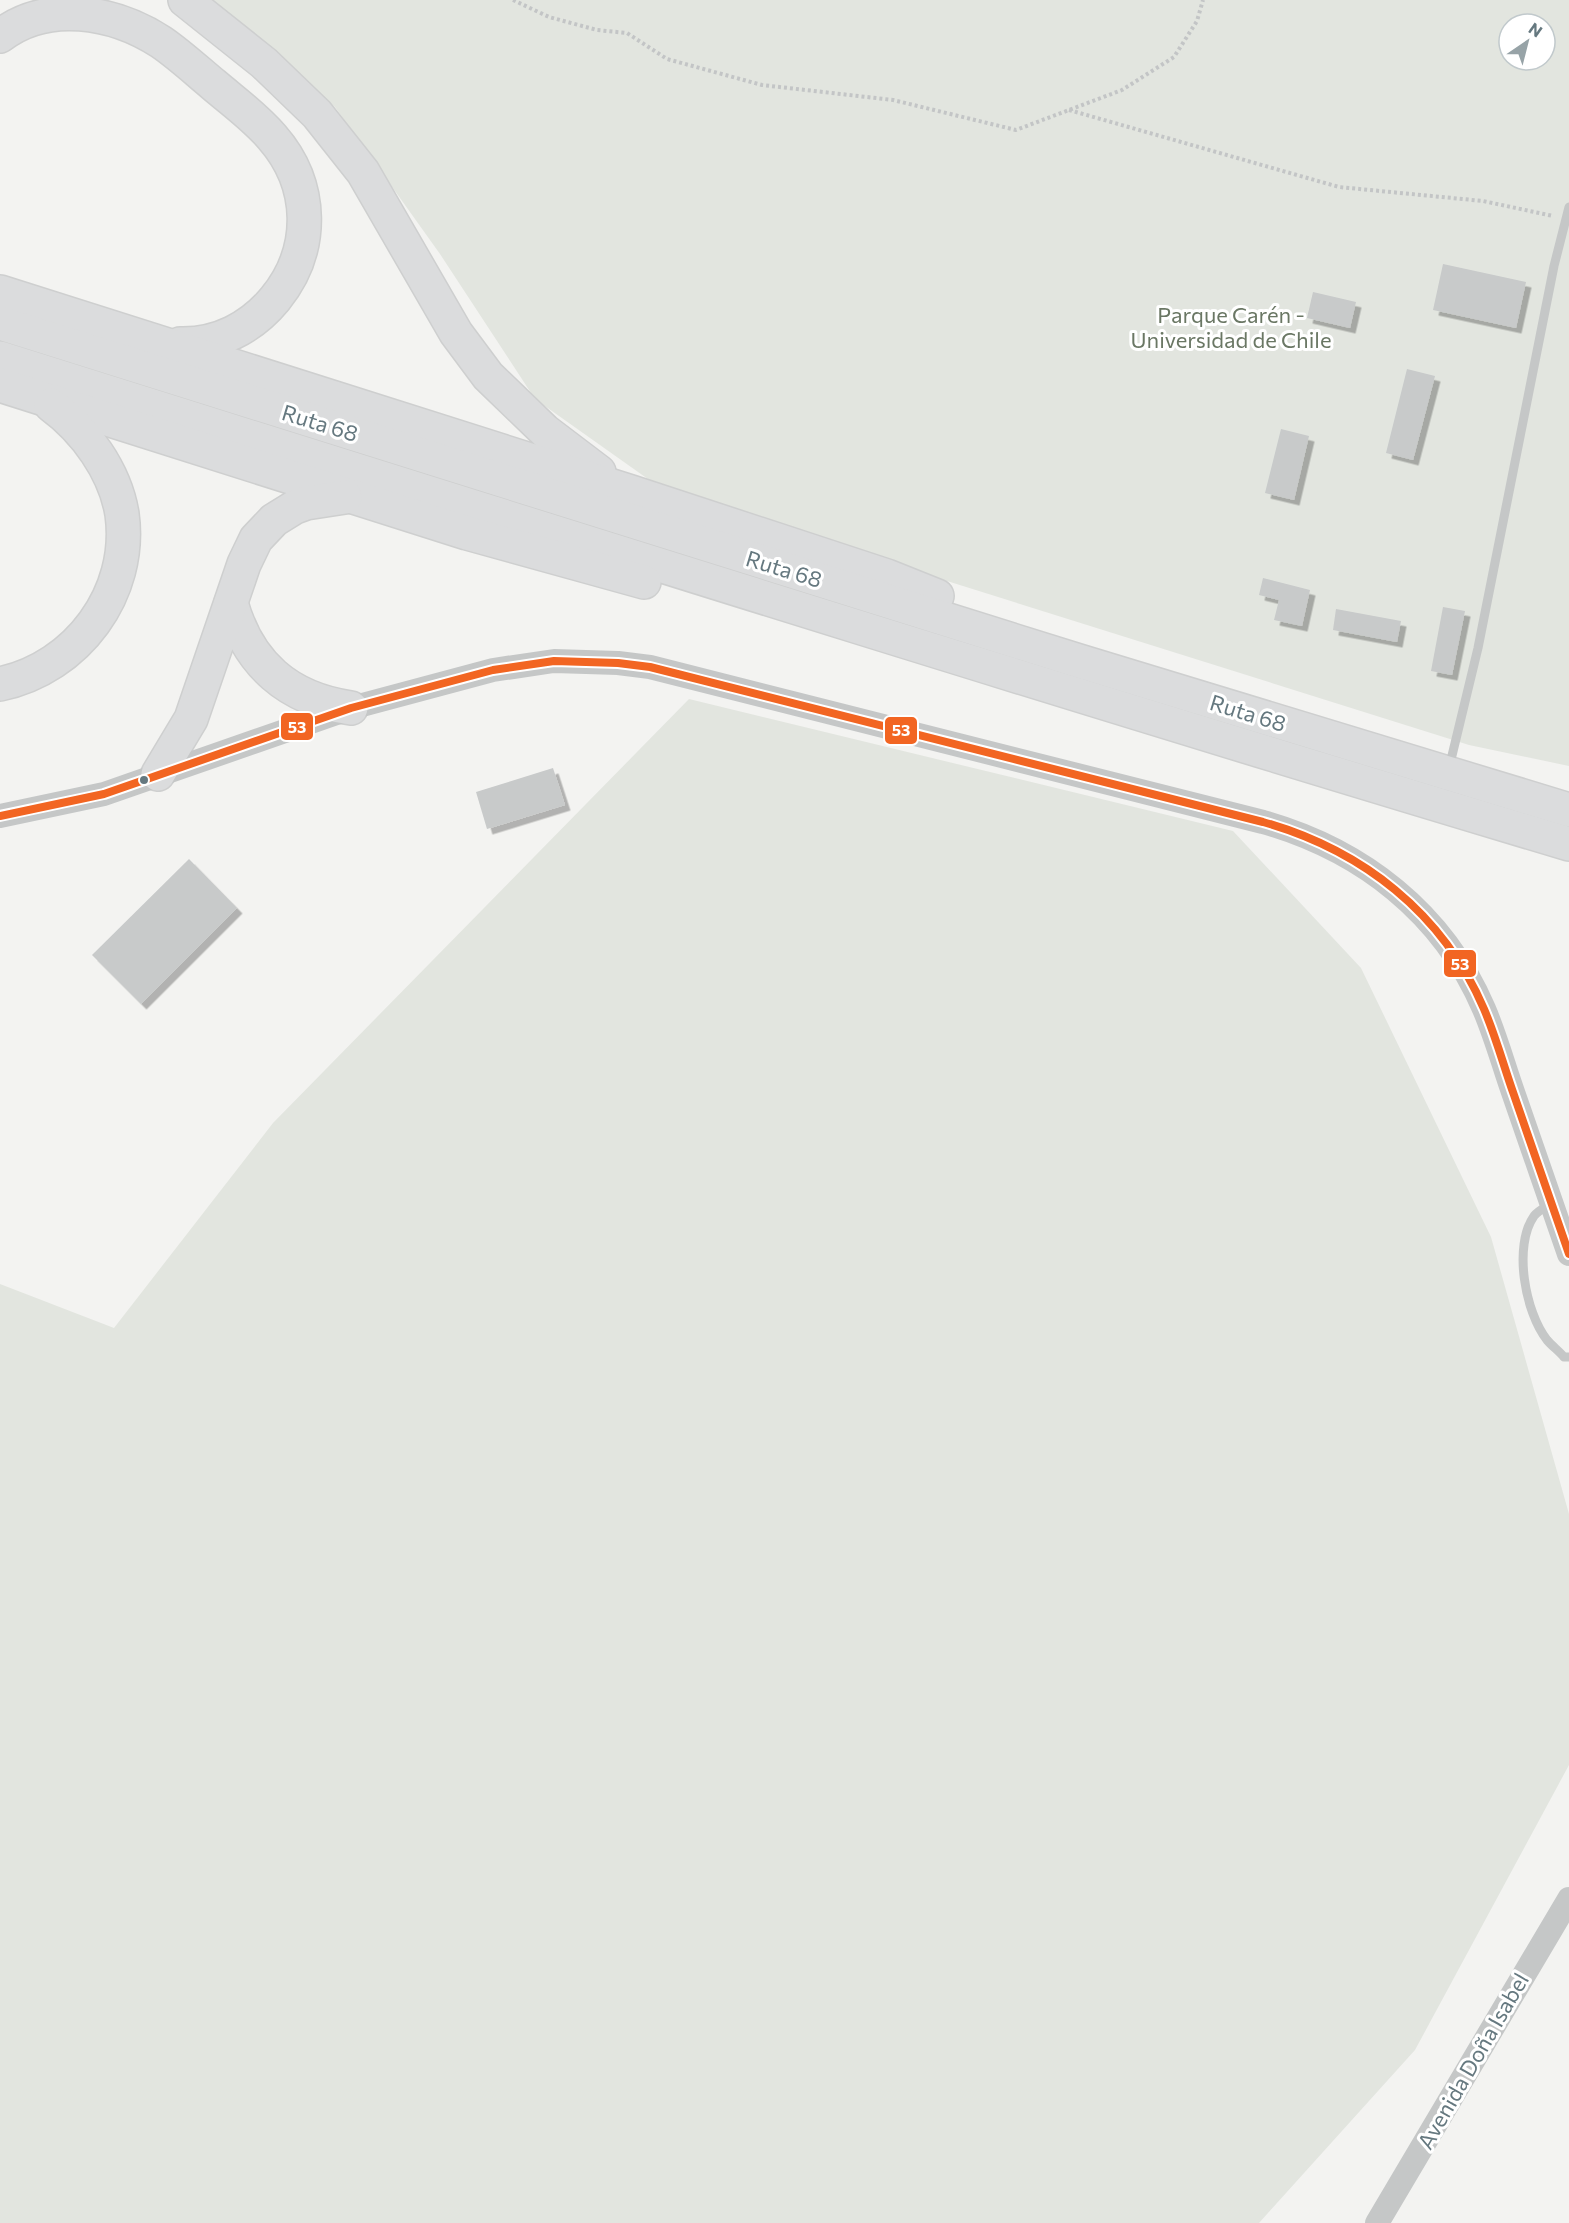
<svg xmlns="http://www.w3.org/2000/svg" width="1569" height="2223" viewBox="0 0 1569 2223" font-family="Commissioner,sans-serif">
<style>
.green{fill:#e2e5df;fill-rule:evenodd}
.building{fill:#c8caca;filter:url(#shadow)}
.lines{fill:none;stroke-linecap:round;stroke-linejoin:round}
.motorway-casing{stroke:#cecfcf;stroke-width:36}
.path{stroke:#c3c5c6;stroke-width:4;stroke-dasharray:3 3;stroke-linecap:butt}
.service{stroke:#c5c7c7;stroke-width:9}
.tertiary{stroke:#c5c7c7;stroke-width:24}
.motorway{stroke:#dbdcdd;stroke-width:33}
.bus-1-casing{stroke:#fff;stroke-width:12}
.bus-1{stroke:#f26522;stroke-width:8}
.bus-dot{fill:#65787f;stroke:#fff;stroke-width:2}
.labels{text-anchor:middle;stroke-width:6;stroke-linejoin:round;paint-order:stroke}
.park-label{font-size:22px;fill:#6a7764;stroke:#fff}
.street-label{font-size:22px;fill:#65787f;stroke:#fff}
.line-badge{stroke:#fff;stroke-width:2}
.badge-label{font-size:16px;text-anchor:middle;font-weight:bold;fill:#fff}
</style>
<defs>
<filter id="shadow"><feDropShadow dx="5.5" dy="5.5" stdDeviation="0" flood-color="#0004"/></filter>
</defs>
<rect width="100%" height="100%" fill="#f3f3f1"/>
<g class="green">
<path d="M205,0H1569V766L1469,745L845,549L655,484L535,399L440,254L335,107ZM1509,24H1545V60H1509Z"/>
<polygon points="689,699 1233,831 1361,968 1491,1237 1569,1514 1569,1765 1415,2050 1259,2223 0,2223 0,1284 114,1328 273,1123"/>
</g>
<g class="building">
<polygon points="1443,264 1526,282 1516,328 1433,310"/>
<polygon points="1313,292 1356,302 1350,328 1307,318"/>
<polygon points="1407,369 1435,376 1413,460 1386,453"/>
<polygon points="1281,429 1309,436 1294,500 1265,493"/>
<polygon points="1263,578 1310,590 1302,626 1274,620 1279,600 1259,595"/>
<polygon points="1443,607 1465,611 1452,675 1431,671"/>
<polygon points="1336,609 1401,621 1397,642 1333,630"/>
<polygon points="553,768 565,805 487,829 476,792"/>
<polygon points="189,859 237,908 141,1004 92,955"/>
</g>
<g class="lines">
<defs>
<g id="motorway">
<polyline points="185,0 264,63 317,114 363,172 456,333 488,376 545,431 599,472"/>
<path d="M0,36C47,0 113,11 161,42C180,55 197,71 214,85C234,102 255,117 272,137C314,185 315,250 275,299C251,328 218,345 180,344"/>
<polyline points="0,292 631,492 887,576 937,596"/>
<polyline points="0,323 1079,661 1569,810"/>
<path d="M0,358C522,522 1044,687 1569,844"/>
<polyline points="0,385 467,533 644,582"/>
<path d="M231,603C248,664 288,699 351,708"/>
<path d="M0,684C77,668 133,593 122,514C115,471 85,430 51,405"/>
<polyline points="158,774 191,719 244,564 256,539 274,520 295,507 306,503 345,497"/>
</g>
</defs>
<use href="#motorway" class="motorway-casing"/>
<g class="path">
<polyline points="513,0 549,17 597,30 627,33 667,59 762,85 893,100 1016,130 1122,90 1174,57 1197,21 1203,0"/>
<polyline points="1069,110 1339,187 1483,201 1553,216"/>
</g>
<g class="service">
<polyline points="1449,768 1478,648 1554,266 1569,207"/>
<path d="M1549,1205C1544,1208 1538,1211 1534,1216C1513,1246 1525,1312 1547,1340C1552,1346 1559,1351 1564,1357H1569"/>
</g>
<g class="tertiary">
<path d="M0,816L104,794L351,708L493,670L554,661L618,663L650,667L1263,822C1362,850 1443,913 1484,1009C1496,1037 1504,1067 1514,1095C1532,1148 1551,1201 1569,1254"/>
<polyline points="1377,2223 1569,1899"/>
</g>
<use href="#motorway" class="motorway"/>
<defs>
<path id="bus-1" d="M0,816L104,794L351,708L493,670L554,661L618,663L650,667L1263,822C1362,850 1443,913 1484,1009C1496,1037 1504,1067 1514,1095C1532,1148 1551,1201 1569,1254"/>
</defs>
<use href="#bus-1" class="bus-1-casing"/>
<use href="#bus-1" class="bus-1"/>
</g>
<circle class="bus-dot" cx="144" cy="780" r="5"/>
<g class="labels">
<g class="park-label">
<text x="1231" y="323">Parque Carén -<tspan x="1231" dy="25">Universidad de Chile</tspan></text>
</g>
<g class="street-label">
<text transform="translate(320 423) rotate(17)" y="8">Ruta 68</text>
<text transform="translate(784 569) rotate(17)" y="8">Ruta 68</text>
<text transform="translate(1248 713) rotate(17)" y="8">Ruta 68</text>
<text transform="translate(1473 2061) rotate(-60)" y="8">Avenida Doña Isabel</text>
</g>
</g>
<g class="line-badge">
<rect x="280" y="712" width="34" height="29" rx="6" fill="#f26522"/>
<rect x="884" y="716" width="34" height="29" rx="6" fill="#f26522"/>
<rect x="1443" y="949" width="34" height="29" rx="6" fill="#f26522"/>
</g>
<g class="badge-label">
<text x="297" y="733">53</text>
<text x="901" y="736">53</text>
<text x="1460" y="970">53</text>
</g>
<g transform="translate(1527 42) rotate(35)"><circle r="28" fill="#ffffff" stroke="#c1c9cc" stroke-width="1.5"/>
<path d="M0-4.5L10 22L0 15L-10 22Z" fill="#97a3a7"/>
<text y="-9" font-size="16" font-weight="bold" text-anchor="middle" fill="#65787f">N</text>
</g>
</svg>
